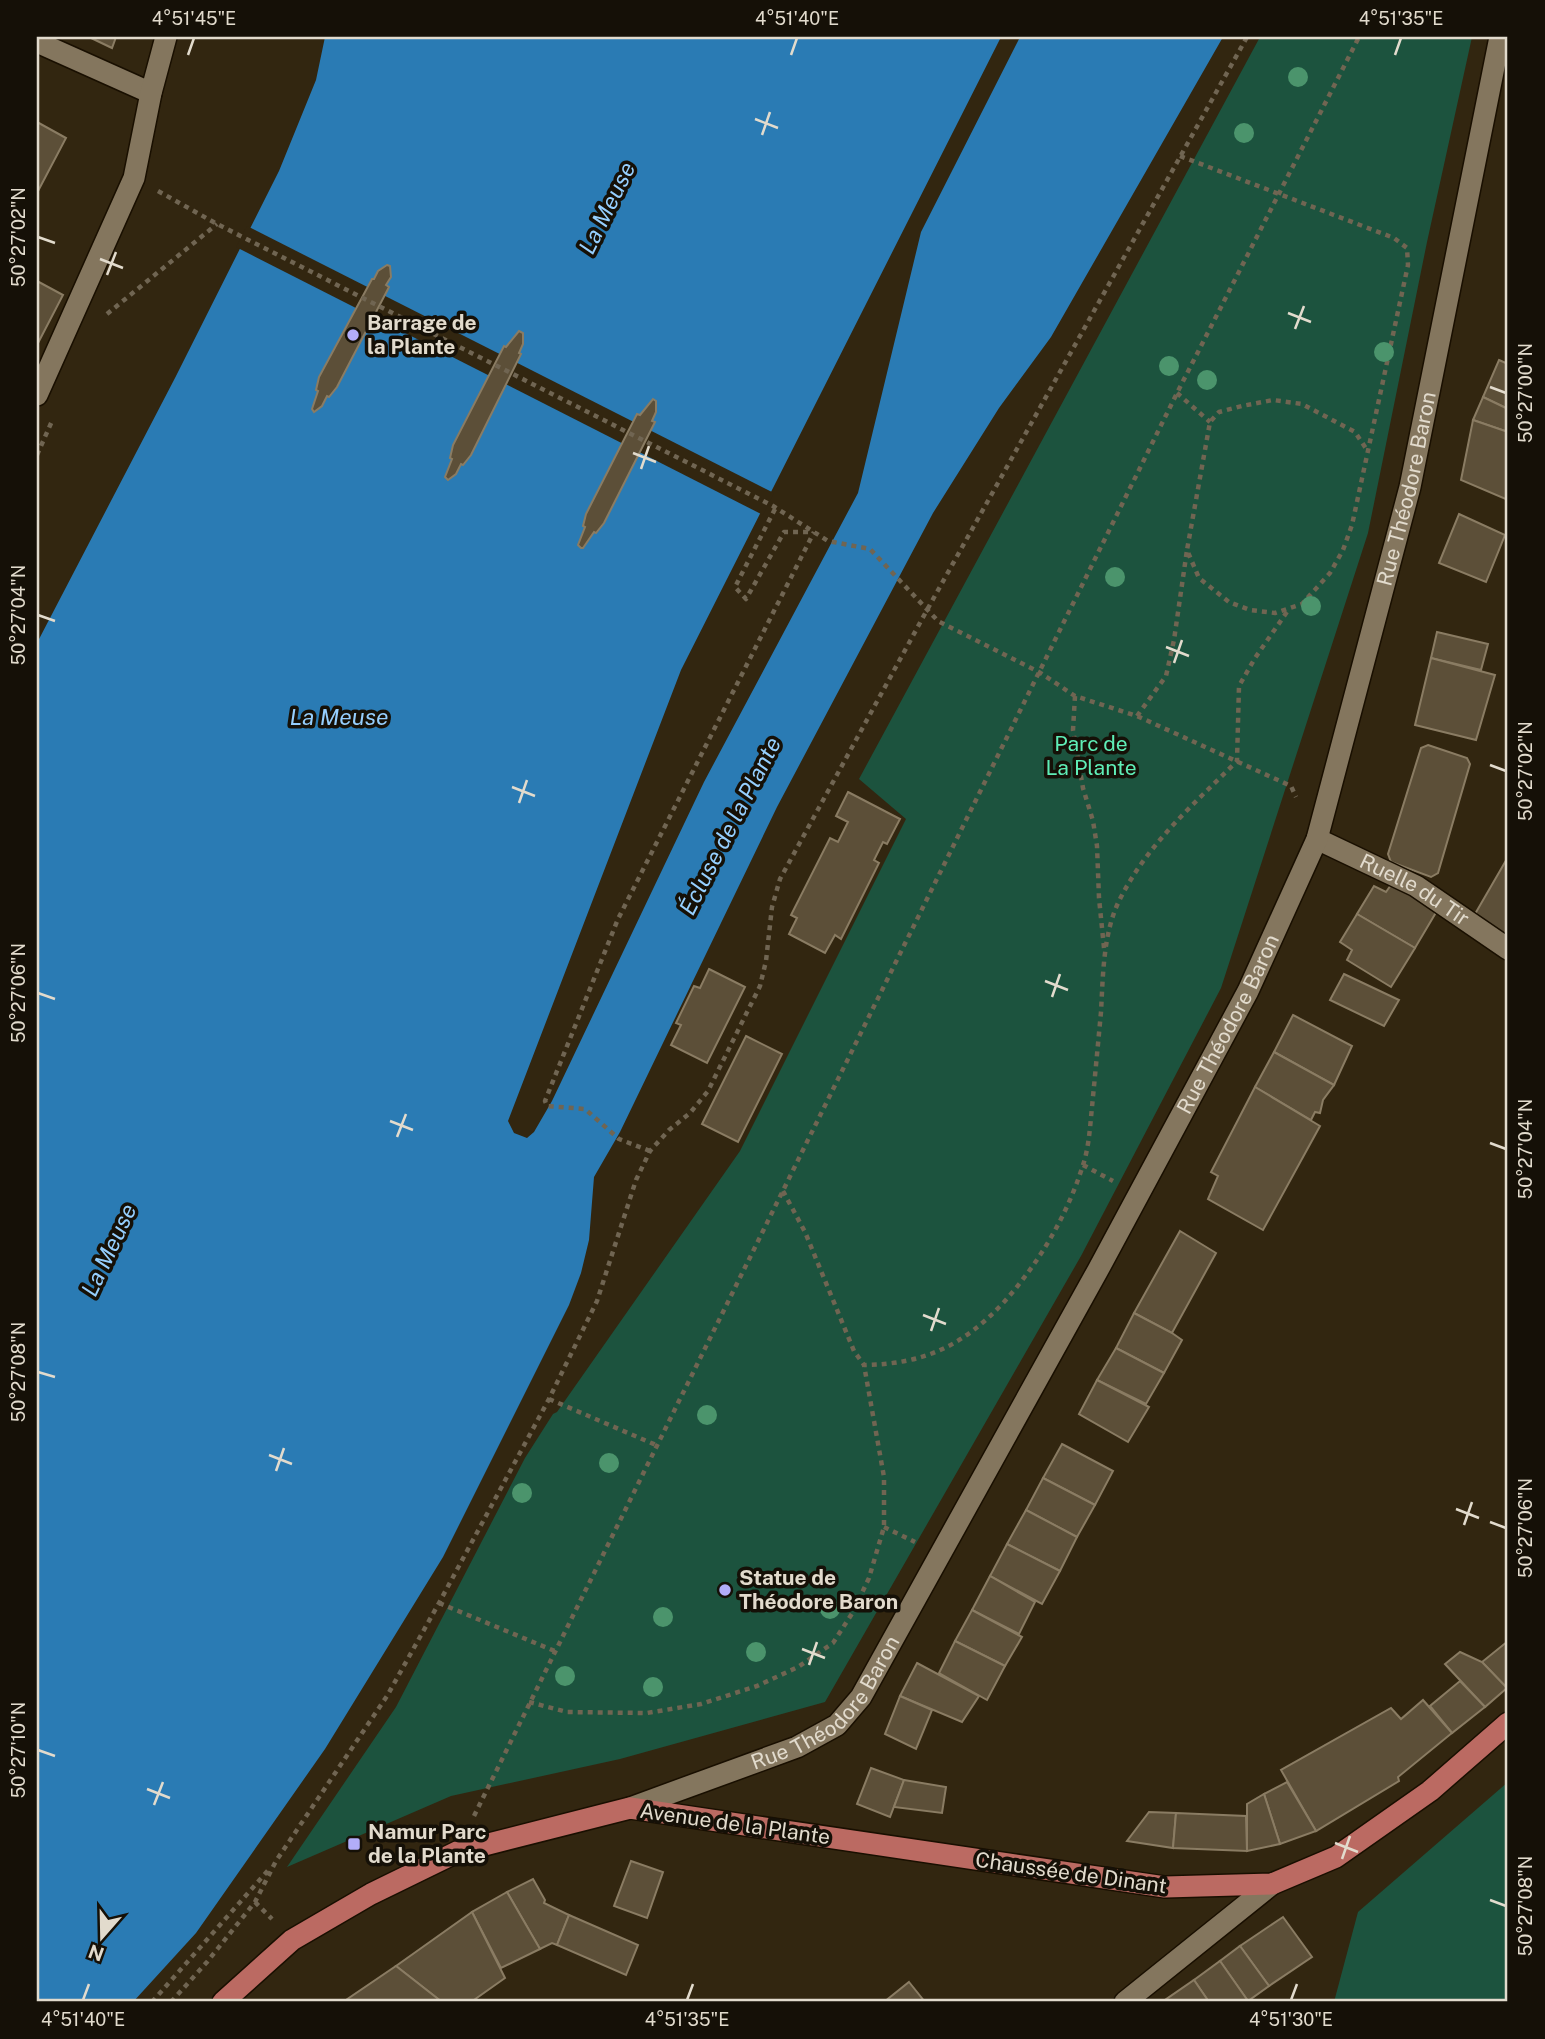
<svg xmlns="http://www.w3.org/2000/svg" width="1545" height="2039" viewBox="0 0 1545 2039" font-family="'Public Sans',sans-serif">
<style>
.green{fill:#1c533e}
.water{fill:#2a7bb4}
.pier{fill:#322610}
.building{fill:#5c4f38;stroke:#8a7c63;stroke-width:2}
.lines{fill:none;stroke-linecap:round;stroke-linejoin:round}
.minor-casing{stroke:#190f00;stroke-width:24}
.major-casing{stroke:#190f00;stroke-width:24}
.path{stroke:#706552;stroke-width:4.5;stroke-dasharray:5 5;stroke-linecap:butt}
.minor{stroke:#84765e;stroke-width:21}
.major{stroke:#bb6a62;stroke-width:21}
.tree{fill:#4b946c}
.ticks{fill:none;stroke:#e2dbcd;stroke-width:2.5}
.poi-dot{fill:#b2adf9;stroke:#151007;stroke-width:2.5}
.labels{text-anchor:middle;stroke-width:7;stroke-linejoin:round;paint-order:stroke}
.poi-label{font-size:21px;font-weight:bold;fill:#e2dbcd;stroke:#151007;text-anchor:start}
.street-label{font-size:21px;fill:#e2dbcd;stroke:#151007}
.park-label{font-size:21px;fill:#5feeb7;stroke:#151007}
.water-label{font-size:23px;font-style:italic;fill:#96cffe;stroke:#151007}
.neatline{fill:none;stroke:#e2dbcd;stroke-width:2.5}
.ticks-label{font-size:18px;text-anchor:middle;fill:#e2dbcd}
</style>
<rect width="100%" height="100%" fill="#322610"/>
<g class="green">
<polygon points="1260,37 1472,37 1427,242 1368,533 1221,988 1081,1256 825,1702 620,1759 451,1796 287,1867 396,1707 525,1458 553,1414 557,1412 740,1151 906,819 859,779"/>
<polygon points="1508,1782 1508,2002 1334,2002 1358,1912"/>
</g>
<polygon class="water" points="325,37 1001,37 681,670 508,1121 514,1133 527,1138 534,1132 552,1101 704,782 858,493 921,232 1020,37 1223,37 1051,337 999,408 933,513 777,807 620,1132 594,1177 589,1240 581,1273 569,1305 443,1557 325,1749 196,1933 133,2002 37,2002 37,643 175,378 279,171 316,80"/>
<polygon class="pier" points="247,226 774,493 763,515 236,247"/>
<g class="building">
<polygon points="89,37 116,37 112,48"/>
<polygon points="37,122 66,138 37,193"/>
<polygon points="387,265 390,266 391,277 386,285 389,287 337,387 329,397 327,396 322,406 314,412 312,409 318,391 316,390 319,377 372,279 374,279 378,271"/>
<polygon points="37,281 63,295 37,345"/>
<polygon points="519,331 523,333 523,344 519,353 521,354 471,455 463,465 461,464 456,474 448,480 445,477 452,459 450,458 453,445 504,346 506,347"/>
<polygon points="1499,360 1508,364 1508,409 1483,397"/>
<polygon points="1483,397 1508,409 1508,432 1473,420"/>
<polygon points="653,399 656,401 656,412 652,421 655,422 604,523 596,533 594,532 583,548 581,548 578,545 585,527 583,526 586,514 637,414 640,415"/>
<polygon points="1473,420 1508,432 1508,500 1461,480"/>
<polygon points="1459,514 1505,535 1486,582 1439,563"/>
<polygon points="1437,632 1488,644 1481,670 1431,658"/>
<polygon points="1431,658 1495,675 1476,740 1415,725"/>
<polygon points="1428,745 1467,758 1470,764 1438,873 1431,877 1391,862 1388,854 1421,748"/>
<polygon points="848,792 900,819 887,844 883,842 874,860 879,863 841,939 835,935 825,953 789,934 797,918 791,915 830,838 838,842 848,822 836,816"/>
<polygon points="1508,857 1508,941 1475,914"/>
<polygon points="1393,882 1438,909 1415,948 1357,914 1374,886 1386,892"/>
<polygon points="1357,914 1415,948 1391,987 1347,960 1352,950 1340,942"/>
<polygon points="709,969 745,987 707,1063 671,1045 681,1025 676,1023 694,986 700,988"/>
<polygon points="1344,974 1399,1000 1384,1026 1330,1000"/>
<polygon points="1293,1015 1352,1046 1334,1085 1274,1052"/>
<polygon points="746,1036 782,1054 738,1142 702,1124"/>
<polygon points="1274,1052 1334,1085 1323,1100 1320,1113 1315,1112 1311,1120 1255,1087"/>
<polygon points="1255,1087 1320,1126 1263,1230 1208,1199 1218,1176 1211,1172"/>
<polygon points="1180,1231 1216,1253 1172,1333 1134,1313"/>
<polygon points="1134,1313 1172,1333 1182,1340 1164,1373 1116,1348"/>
<polygon points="1116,1348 1164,1373 1146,1404 1097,1380"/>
<polygon points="1097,1380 1149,1407 1128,1442 1079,1414"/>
<polygon points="1062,1444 1113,1471 1095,1505 1043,1478"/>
<polygon points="1043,1478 1095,1505 1077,1537 1026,1510"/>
<polygon points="1026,1510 1077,1537 1060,1571 1007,1544"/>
<polygon points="1007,1544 1060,1571 1042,1604 990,1576"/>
<polygon points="990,1576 1035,1602 1019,1634 972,1610"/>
<polygon points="972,1610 1022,1637 1005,1666 955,1641"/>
<polygon points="955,1641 1005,1666 987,1700 939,1673"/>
<polygon points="1508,1641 1508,1687 1507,1688 1482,1662"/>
<polygon points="1460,1652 1482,1662 1507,1688 1485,1707 1445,1664"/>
<polygon points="917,1663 979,1696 962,1722 900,1696"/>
<polygon points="1460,1681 1485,1707 1452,1733 1430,1706"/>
<polygon points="900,1696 932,1710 916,1749 885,1734"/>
<polygon points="1423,1700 1452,1733 1398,1777 1399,1781 1316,1831 1281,1770 1391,1708 1401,1719"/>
<polygon points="871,1768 904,1780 890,1817 857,1804"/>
<polygon points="904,1780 946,1787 942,1813 894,1807"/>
<polygon points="1287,1782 1316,1831 1280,1844 1264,1794"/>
<polygon points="1264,1794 1280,1844 1247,1851 1247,1804"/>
<polygon points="1149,1812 1176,1813 1173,1848 1127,1841"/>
<polygon points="1176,1813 1246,1816 1247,1851 1173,1848"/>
<polygon points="631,1861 663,1872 647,1918 614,1906"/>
<polygon points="533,1879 545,1900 544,1903 569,1915 557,1945 552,1943 540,1949 507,1892"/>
<polygon points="507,1892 540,1949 501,1968 472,1912"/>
<polygon points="472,1912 505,1978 471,2002 442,2002 396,1966"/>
<polygon points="569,1915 638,1945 626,1975 557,1945"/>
<polygon points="1283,1917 1312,1957 1269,1986 1240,1946"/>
<polygon points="1240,1946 1269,1986 1248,2001 1220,1961"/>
<polygon points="1220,1961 1248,2001 1245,2002 1209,2002 1194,1980"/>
<polygon points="396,1966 442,2002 343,2002"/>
<polygon points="1194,1980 1209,2002 1167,2002 1165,2000"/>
<polygon points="909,1982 925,2002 884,2002"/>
</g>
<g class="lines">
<defs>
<g id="minor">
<polyline points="37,42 151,93"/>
<polyline points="37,395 134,178 151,93 166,37"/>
<path id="s1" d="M1317,839L1416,886L1508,949"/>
<path id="s2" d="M630,1808L797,1747L837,1725L861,1697L1098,1270L1248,991L1317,839L1410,487L1500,37"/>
<polyline points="1125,2002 1272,1884"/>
</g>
<polyline id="major" points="223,2002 292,1940 371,1894 457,1852 630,1808 1165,1887 1272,1884 1336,1857 1430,1791 1508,1723"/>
</defs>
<use href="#minor" class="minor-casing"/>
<use href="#major" class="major-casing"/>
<g class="path">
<polyline points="1180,156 1394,238 1407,248 1408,265 1352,525 1343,550 1330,573 1302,604 1275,613 1250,610 1229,602 1199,578 1187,550 1210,422 1219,412 1242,406 1273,400 1302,404 1355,432 1367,450"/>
<polyline points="158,191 217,224 773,506 828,541 870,549 938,621 1039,672 1075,696 1137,716 1291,786 1296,797"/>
<polyline points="107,314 217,224"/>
<polyline points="1177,393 1210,422"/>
<polyline points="37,455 52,421"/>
<polyline points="775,509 735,587 746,599 784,532 811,532"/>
<polyline points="1075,696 1073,730 1083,788 1093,821 1097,846 1099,898 1104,948"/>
<polyline points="1137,716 1166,676 1174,640 1187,550"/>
<polyline points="650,1151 619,1139 585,1109 547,1106 545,1101 618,919 814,532"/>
<polyline points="1083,1165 1113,1181"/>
<path d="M783,1191L805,1232L854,1351L864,1365C924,1364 963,1346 1004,1302C1039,1263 1067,1216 1083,1165C1089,1147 1090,1127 1092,1107C1095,1076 1098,1044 1101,1012C1103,976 1103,936 1118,903C1146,845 1193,805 1237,761L1239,686L1255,658L1289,609"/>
<polyline points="549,1399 656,1445"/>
<polyline points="884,1527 915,1542"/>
<polyline points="439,1603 557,1652"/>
<polyline points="529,1702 567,1712 647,1713 701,1704 757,1686 798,1667 833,1643 853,1612 869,1578 884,1527 884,1477 864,1365"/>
<polyline points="474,1816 1177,393 1359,37"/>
<polyline points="255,1902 272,1919"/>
<polyline points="152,2002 271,1867"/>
<polyline points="171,2002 207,1962 255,1902 276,1861 387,1696 439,1603 549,1399 597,1301 636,1180 650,1151 669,1130 690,1113 708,1091 760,986 766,961 772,907 780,879 927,610 1247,37"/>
</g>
<use href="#minor" class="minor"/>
<use href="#major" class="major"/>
</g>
<g class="tree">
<circle cx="1298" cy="77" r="10"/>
<circle cx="1244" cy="133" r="10"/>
<circle cx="1384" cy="352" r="10"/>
<circle cx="1169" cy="366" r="10"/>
<circle cx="1207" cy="380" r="10"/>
<circle cx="1115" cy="577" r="10"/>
<circle cx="1311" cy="606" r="10"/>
<circle cx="707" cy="1415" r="10"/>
<circle cx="609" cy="1463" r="10"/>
<circle cx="522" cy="1493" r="10"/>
<circle cx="830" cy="1609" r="10"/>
<circle cx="663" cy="1617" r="10"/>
<circle cx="756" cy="1652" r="10"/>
<circle cx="565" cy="1676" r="10"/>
<circle cx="653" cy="1687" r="10"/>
</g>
<path class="ticks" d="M188,55L194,38M791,55L797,38M1395,55L1401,38M755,119L778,128M762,135L770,112M38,237L55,243M100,259L123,268M107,275L116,252M1288,313L1311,322M1295,329L1304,306M1490,387L1506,393M633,453L656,462M641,469L649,446M38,615L55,621M1166,647L1189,656M1174,663L1182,640M1490,765L1506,771M512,787L535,796M519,803L527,780M1045,981L1068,990M38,993L55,999M1052,997L1060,974M390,1121L413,1130M397,1137L406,1114M1490,1143L1506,1149M923,1315L946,1324M931,1331L939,1308M38,1372L55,1377M269,1455L292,1464M276,1471L284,1448M1456,1509L1479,1518M1490,1522L1506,1528M1464,1525L1472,1502M802,1649L825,1658M809,1665L817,1642M38,1750L55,1756M147,1789L170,1798M154,1805L163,1782M1335,1843L1358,1852M1342,1859L1350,1836M1490,1900L1506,1906M83,2000L89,1984M687,2000L693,1984M1291,2000L1297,1984"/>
<g class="poi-dot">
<circle cx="353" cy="335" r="7"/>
<circle cx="725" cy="1590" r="7"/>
<rect x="347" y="1837" width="14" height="14" rx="3.5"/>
</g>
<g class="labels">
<g class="poi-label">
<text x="367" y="330">Barrage de<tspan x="367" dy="24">la Plante</tspan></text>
<text x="739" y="1585">Statue de<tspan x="739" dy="24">Théodore Baron</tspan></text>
<text x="368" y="1839">Namur Parc<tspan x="368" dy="24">de la Plante</tspan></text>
</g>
<g class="street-label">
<text dy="7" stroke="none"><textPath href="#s2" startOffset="1594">Rue Théodore Baron</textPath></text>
<text dy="7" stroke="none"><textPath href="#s1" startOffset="110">Ruelle du Tir</textPath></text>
<text dy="7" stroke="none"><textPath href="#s2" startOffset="1027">Rue Théodore Baron</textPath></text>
<text dy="7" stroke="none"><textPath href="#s2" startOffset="229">Rue Théodore Baron</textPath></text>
<text transform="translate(735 1824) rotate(8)" y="7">Avenue de la Plante</text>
<text transform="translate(1071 1873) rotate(8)" y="7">Chaussée de Dinant</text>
</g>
<g class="park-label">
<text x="1091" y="751">Parc de<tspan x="1091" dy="24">La Plante</tspan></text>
</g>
<g class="water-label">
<text transform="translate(607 208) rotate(-64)" y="8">La Meuse</text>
<text x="339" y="725">La Meuse</text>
<text transform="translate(730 826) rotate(-63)" y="8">Écluse de la Plante</text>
<text transform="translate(109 1250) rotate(-65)" y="8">La Meuse</text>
</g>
</g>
<rect width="1545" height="2039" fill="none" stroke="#151007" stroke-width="77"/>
<g transform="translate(102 1937) rotate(200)" stroke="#151007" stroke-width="5" paint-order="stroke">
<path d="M0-5L12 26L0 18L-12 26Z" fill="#e2dbcd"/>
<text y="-10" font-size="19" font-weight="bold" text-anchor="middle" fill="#e2dbcd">N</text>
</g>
<rect x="38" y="38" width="1468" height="1962" class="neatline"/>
<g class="ticks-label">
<text x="194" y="25">4°51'45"E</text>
<text x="797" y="25">4°51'40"E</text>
<text x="1401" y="25">4°51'35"E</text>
<text transform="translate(19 237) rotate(-90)" y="6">50°27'02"N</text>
<text transform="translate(1526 393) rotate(-90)" y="6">50°27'00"N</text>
<text transform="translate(19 615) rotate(-90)" y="6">50°27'04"N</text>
<text transform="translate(1526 771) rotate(-90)" y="6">50°27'02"N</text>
<text transform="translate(19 993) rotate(-90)" y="6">50°27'06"N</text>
<text transform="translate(1526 1149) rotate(-90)" y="6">50°27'04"N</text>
<text transform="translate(19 1372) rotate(-90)" y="6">50°27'08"N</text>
<text transform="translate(1526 1528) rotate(-90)" y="6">50°27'06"N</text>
<text transform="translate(19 1750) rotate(-90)" y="6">50°27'10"N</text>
<text transform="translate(1526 1906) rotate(-90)" y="6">50°27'08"N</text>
<text x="83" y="2026">4°51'40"E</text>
<text x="687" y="2026">4°51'35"E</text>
<text x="1291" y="2026">4°51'30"E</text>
</g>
</svg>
